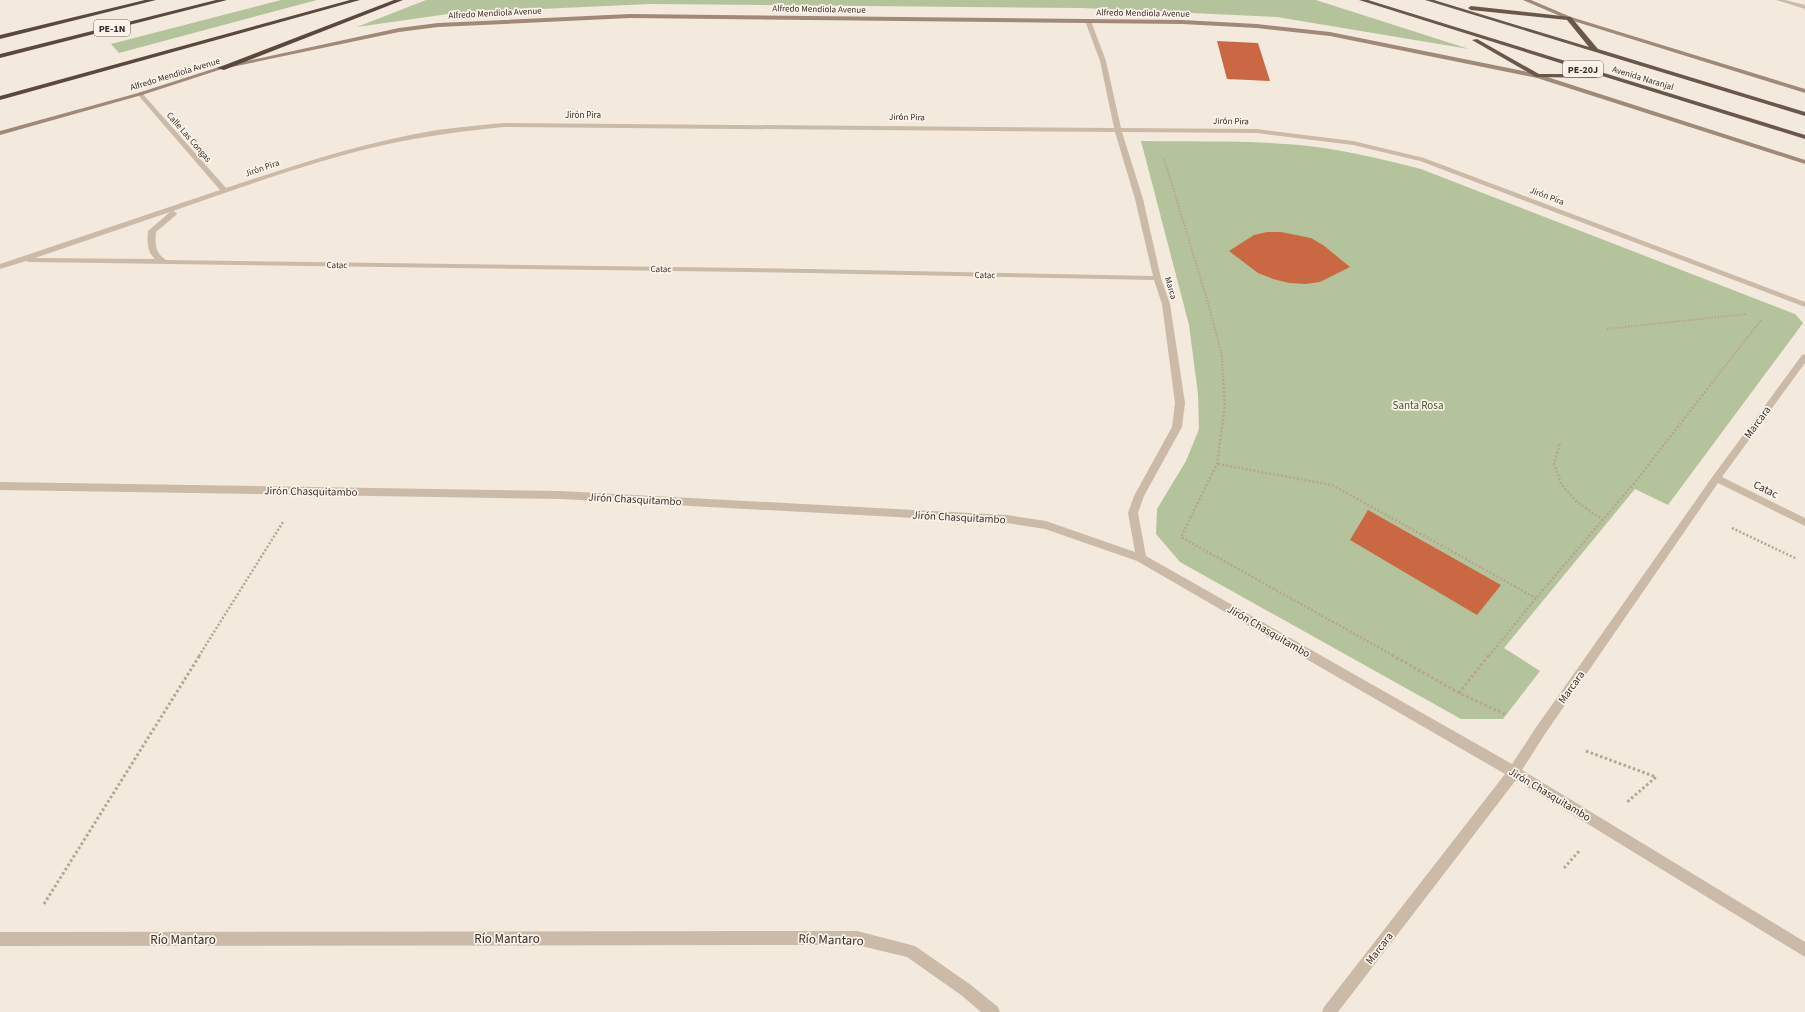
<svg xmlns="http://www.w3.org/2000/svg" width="1805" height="1012" viewBox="0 0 1805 1012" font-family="'Source Sans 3',sans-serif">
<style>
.green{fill:#b5c39c}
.building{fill:#cb6844}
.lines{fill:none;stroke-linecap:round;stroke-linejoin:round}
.path-far3{stroke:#b8a492;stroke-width:1.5;stroke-dasharray:1 1;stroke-linecap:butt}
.path-far2{stroke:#b8a492;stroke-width:2;stroke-dasharray:1.5 1.5;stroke-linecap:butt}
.path-far1{stroke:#b8a492;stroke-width:2.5;stroke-dasharray:2 2;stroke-linecap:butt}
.path{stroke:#b8a492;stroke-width:3;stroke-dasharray:2.5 2.5;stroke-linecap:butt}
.minor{fill:#ccbaa8;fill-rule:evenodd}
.secondary{fill:#a08979;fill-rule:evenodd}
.trunk{fill:#6a574c;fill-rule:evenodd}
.motorway{fill:#5a483f;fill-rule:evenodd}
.labels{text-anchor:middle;stroke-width:3.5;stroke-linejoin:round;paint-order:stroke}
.far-street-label{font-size:9px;fill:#392e29;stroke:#fbf3ea}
.shield{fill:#fbf3ea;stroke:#736963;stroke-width:1}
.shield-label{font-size:10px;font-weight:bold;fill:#392e29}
.park-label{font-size:11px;fill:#47582b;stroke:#fbf3ea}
.street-label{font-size:11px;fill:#392e29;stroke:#fbf3ea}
.near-street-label{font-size:13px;fill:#392e29;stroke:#fbf3ea}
</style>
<rect width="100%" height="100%" fill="#f3eadd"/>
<g class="green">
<polygon points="281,0 317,0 119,53 111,44"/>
<polygon points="426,0 1316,0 1469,49 1277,17 1082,8 650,4 455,13 357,27"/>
<path d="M1141,141C1194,142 1247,140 1299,145C1341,149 1381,159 1421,169L1795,314L1803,323L1668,505L1635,489L1504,648L1540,671L1503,719H1461L1180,562L1156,534L1157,509L1186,461L1199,429L1198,394L1189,325Z"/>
</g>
<g class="building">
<polygon points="1217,41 1258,43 1270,81 1227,79"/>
<polygon points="1267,232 1281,232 1311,238 1323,245 1350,267 1320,282 1306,284 1289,283 1273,279 1258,273 1229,251 1254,235"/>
<polygon points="1368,510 1501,585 1477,615 1350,540"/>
</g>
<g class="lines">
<polyline class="path-far3" points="1164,159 1166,166"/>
<g class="path-far2">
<polyline points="1166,165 1209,306 1222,356 1223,380"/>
<polyline points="1607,329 1746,314"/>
<polyline points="1714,380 1762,319"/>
</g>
<g class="path-far1">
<polyline points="1223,379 1225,405 1217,464 1181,537 1394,656"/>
<polyline points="1560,444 1554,463 1561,484 1577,502 1603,520"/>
<polyline points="1218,464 1332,485 1536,598"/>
<polyline points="1732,528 1797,559"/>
<polyline points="199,656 283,522"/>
<polyline points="1489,656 1536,598 1636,481 1715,379"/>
</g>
<g class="path">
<polyline points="1392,655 1459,693 1507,715"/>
<polyline points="1459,693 1489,655"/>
<polyline points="1586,751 1656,777 1626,803"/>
<polyline points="1564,868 1580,850"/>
<polyline points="44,904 200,655"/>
</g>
<g class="minor">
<polygon points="1776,0 1785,0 1805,5 1805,9"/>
<path d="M1088,19L1091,21L1106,61L1121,128L1257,129L1353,141L1424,158L1805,302V307L1420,161L1353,145L1257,133L1122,132L1143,199L1161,278L1170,304L1185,403L1182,427L1144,496L1138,513L1146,556L1512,764L1537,726L1713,476L1802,355L1805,354V363L1722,477L1805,518V526L1718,483L1545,734L1522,770L1805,942V957L1516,780L1338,1012H1322L1324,1007L1505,774L1137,561L1045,529L1007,523L561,499L0,490V482L561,491L1007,515L1046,521L1135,552L1128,513L1134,496L1172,427L1175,403L1162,304L1154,280L809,273L29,262L26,261L0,269V264L220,190L138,95L137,94L140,92L142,93L226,188C295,165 365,142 437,130C459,127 482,125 504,123L1114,128L1100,61L1085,21ZM504,127L1115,132L1135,199L1153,276L809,269L166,260C155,253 155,244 156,232L176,215L177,213L173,211C243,187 312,161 384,145C424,136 464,131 504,127ZM170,212L148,231C147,241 147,252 155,259L35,258Z"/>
<polygon points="857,931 915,946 971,985 998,1007 1000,1012 981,1012 961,995 907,957 857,945 0,946 0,932"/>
</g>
<g class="secondary">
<polygon points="1523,0 1531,0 1571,17 1805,89 1805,93 1567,19"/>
<polygon points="630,14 1182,20 1257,24 1330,32 1538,74 1805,160 1805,164 1537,78 1330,36 1257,28 1182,24 630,18 438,27 399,32 222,69 142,95 0,135 0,131 138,93 219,67 399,28 438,23"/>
</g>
<g class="trunk">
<polygon points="1359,0 1368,0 1805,135 1805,139 1599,75 1596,78 1536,77 1472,40 1477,39 1539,74 1595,74"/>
<polygon points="1425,0 1434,0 1589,47 1567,20 1471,10 1468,8 1471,6 1571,17 1598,49 1805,112 1805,116"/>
</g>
<g class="motorway">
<polygon points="145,0 156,0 0,39 0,35"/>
<polygon points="216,0 227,0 0,58 0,54"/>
<polygon points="350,0 360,0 0,100 0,96"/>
<polygon points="394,0 403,0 224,70 217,68"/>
</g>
</g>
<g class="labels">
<g class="far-street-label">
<text transform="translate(819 9) rotate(1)" y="3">Alfredo Mendiola Avenue</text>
<text transform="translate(495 13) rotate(-3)" y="3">Alfredo Mendiola Avenue</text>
<text transform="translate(1143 13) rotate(1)" y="3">Alfredo Mendiola Avenue</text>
<text transform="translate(175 74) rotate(-17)" y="3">Alfredo Mendiola Avenue</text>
<text transform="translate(1643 78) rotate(17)" y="3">Avenida Naranjal</text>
<text x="583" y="118">Jirón Pira</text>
<text transform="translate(907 117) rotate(1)" y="3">Jirón Pira</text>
<text transform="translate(1231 121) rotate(1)" y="3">Jirón Pira</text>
<text transform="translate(189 137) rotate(49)" y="3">Calle Las Congas</text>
<text transform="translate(262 168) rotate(-19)" y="3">Jirón Pira</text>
<text transform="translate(1547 196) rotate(21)" y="3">Jirón Pira</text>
<text transform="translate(337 265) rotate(1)" y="3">Catac</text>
<text transform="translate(661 269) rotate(1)" y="3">Catac</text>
<text transform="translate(985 275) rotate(1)" y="3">Catac</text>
<text transform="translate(1171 288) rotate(73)" y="3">Marca</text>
</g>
<g class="shield">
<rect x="94" y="20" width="36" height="16" rx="3"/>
<rect x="1563" y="61" width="40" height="16" rx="3"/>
</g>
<g class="shield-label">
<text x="112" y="32">PE-1N</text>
<text x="1583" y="73">PE-20J</text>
</g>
<g class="park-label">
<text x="1418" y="409">Santa Rosa</text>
</g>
<g class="street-label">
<text transform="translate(1757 422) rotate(-54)" y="4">Marcara</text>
<text transform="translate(1766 489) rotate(26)" y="4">Catac</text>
<text transform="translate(311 491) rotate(1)" y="4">Jirón Chasquitambo</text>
<text transform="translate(635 499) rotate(3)" y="4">Jirón Chasquitambo</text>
<text transform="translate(959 517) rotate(3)" y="4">Jirón Chasquitambo</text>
<text transform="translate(1269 631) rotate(30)" y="4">Jirón Chasquitambo</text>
<text transform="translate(1571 687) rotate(-55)" y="4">Marcara</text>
<text transform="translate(1550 794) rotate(31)" y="4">Jirón Chasquitambo</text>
<text transform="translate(1379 948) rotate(-52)" y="4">Marcara</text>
</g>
<g class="near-street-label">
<text x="507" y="943">Río Mantaro</text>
<text x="183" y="944">Río Mantaro</text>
<text transform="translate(831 939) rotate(2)" y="5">Río Mantaro</text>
</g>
</g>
</svg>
